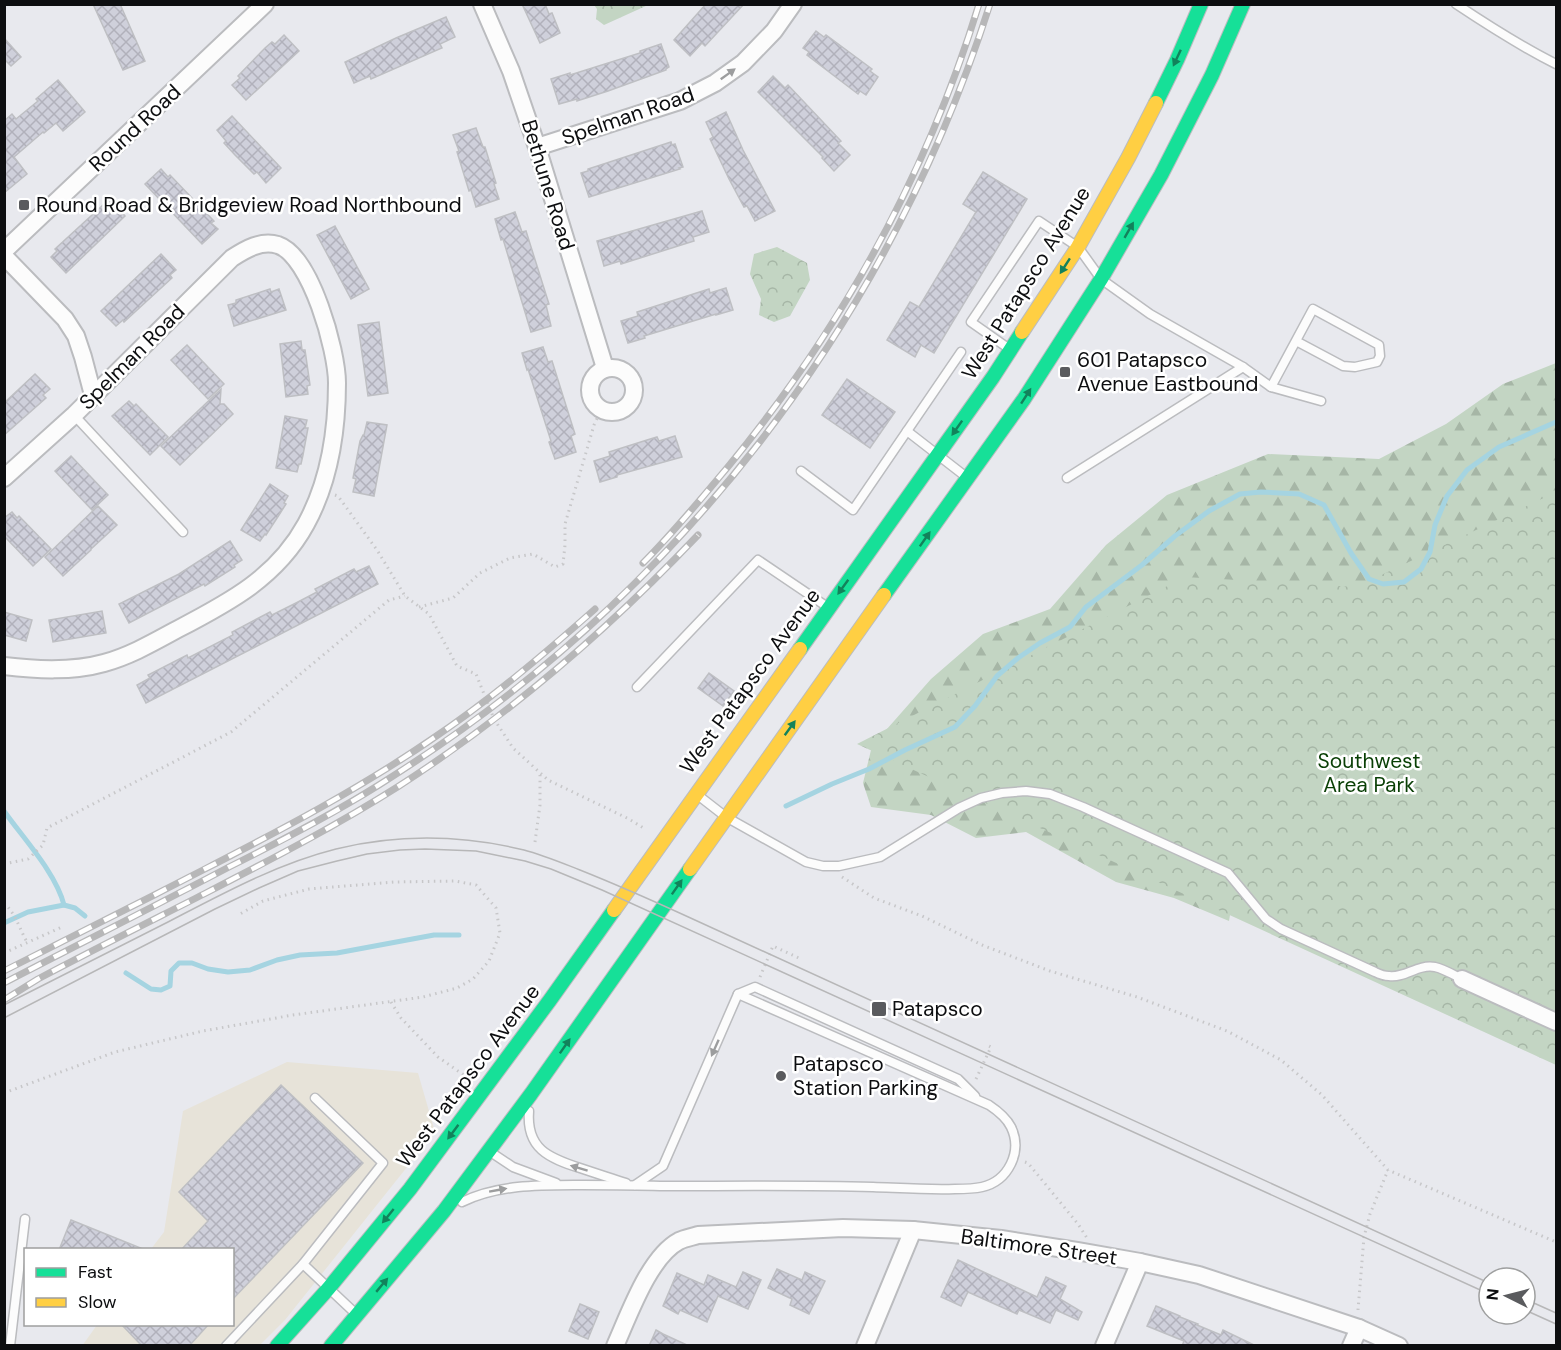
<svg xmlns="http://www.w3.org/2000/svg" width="1561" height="1350" viewBox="0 0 1561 1350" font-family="'DM Sans',sans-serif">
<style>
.commercial{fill:#e7e3d9}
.forest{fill:url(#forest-firs)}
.park{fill:url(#park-crowns)}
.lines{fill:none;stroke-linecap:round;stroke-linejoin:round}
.stream{stroke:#a5d4e1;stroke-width:5}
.building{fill:url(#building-cross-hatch);stroke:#bebfc3;stroke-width:1.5}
.lane-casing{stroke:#bbbcbf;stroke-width:11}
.street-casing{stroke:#bbbcbf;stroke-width:20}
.fast-casing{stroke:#bbbcbf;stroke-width:16}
.slow-casing{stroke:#bbbcbf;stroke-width:16}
.path{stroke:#c7c7c9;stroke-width:3;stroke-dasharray:1.5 4.5;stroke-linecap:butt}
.lane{stroke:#fcfcfc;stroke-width:8}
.street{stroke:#fcfcfc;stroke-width:16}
.fast{stroke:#16e098;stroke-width:14}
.slow{stroke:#ffcf43;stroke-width:14}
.tram{stroke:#b7b7b8;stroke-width:1.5}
.rail-casing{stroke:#b7b7b8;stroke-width:7}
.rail{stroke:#fff;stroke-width:4.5;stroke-dasharray:14;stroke-linecap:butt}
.oneway{fill:#12825b}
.oneway2{fill:#9c9d9e}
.poi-dot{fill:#5a5b5e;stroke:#fff;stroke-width:2}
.labels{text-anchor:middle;stroke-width:5;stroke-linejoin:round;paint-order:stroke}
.street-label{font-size:21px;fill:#0d0e10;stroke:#fff}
.poi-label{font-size:21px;fill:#0d0e10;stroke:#fff;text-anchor:start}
.park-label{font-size:21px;fill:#093f05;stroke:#fff}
</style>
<defs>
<pattern id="forest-firs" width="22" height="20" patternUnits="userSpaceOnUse" patternTransform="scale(1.5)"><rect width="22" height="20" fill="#c3d5c3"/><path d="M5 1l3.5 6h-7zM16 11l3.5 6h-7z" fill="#a6b6a6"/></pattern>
<pattern id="park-crowns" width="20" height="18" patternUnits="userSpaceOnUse" patternTransform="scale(1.5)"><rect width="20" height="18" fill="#c3d5c3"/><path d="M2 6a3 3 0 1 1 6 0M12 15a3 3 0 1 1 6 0" fill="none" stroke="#a6b6a6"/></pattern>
<pattern id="building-cross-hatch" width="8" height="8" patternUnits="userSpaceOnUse" patternTransform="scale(1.5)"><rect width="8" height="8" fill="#cfd0db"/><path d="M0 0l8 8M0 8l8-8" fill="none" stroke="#b1b1bb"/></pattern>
</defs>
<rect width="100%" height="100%" fill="#e8e9ee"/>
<polygon class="commercial" points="287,1062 418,1073 435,1132 285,1320 260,1345 82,1346 97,1325 232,1324 232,1250 151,1249 164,1232 183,1111"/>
<polygon class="forest" points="1556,363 1556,819 1239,861 1229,921 1174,898 1116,882 1026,832 976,838 931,815 871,807 863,783 872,746 931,679 983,634 1050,609 1106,545 1167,495 1268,454 1379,459 1446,424 1503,384"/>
<g class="park">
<polygon points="594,5 648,5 604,25 596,19 597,9"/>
<polygon points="777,247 807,263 810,280 790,316 774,322 759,315 761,299 750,274 754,254"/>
<polygon points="1556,492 1556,1065 857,744 1185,577 1356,587"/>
</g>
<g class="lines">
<g class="stream">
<polyline points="786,806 832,784 869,769 905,750 955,727 975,706 997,676 1018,658 1040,643 1070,627 1086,607 1142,565 1175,536 1209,511 1240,494 1261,492 1299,494 1324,505 1351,553 1369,579 1383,584 1404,582 1421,569 1430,552 1435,525 1447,496 1467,470 1499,447 1556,422"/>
<path d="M4,811C23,838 56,873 64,905"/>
<polyline points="4,923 28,912 64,905 75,908 85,916"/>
<polyline points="126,973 151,989 161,990 170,986 171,971 179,963 192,963 208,969 228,972 250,970 277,960 300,955 337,953 434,935 459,935"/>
</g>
</g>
<g class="building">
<polygon points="93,4 120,4 145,61 123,70"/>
<polygon points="522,4 545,4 549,14 552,13 560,33 540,43"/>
<polygon points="706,4 744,4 705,46 702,43 690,56 674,40"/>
<polygon points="446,17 455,37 440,44 442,48 371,79 370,76 354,83 345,62 396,38"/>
<polygon points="816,31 824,37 826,35 872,69 870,71 878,77 866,95 860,91 858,94 807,55 809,52 803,48"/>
<polygon points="284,35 299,51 246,100 232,85 240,78 238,76 265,48 272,42 275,44"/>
<polygon points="4,38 21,57 11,66 4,59"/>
<polygon points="661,44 669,67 666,69 666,70 608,91 577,101 577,99 559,104 551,79 570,73 570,75 640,53 640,51"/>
<polygon points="773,76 785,88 788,85 841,141 838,143 850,155 834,171 822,158 823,157 758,92"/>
<polygon points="58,80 85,112 63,131 56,123 44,133 43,132 14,157 27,174 4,193 4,121 12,114 16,119 38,101 36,99"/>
<polygon points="726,112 743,150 775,211 755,221 747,206 744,207 729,179 710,139 713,137 706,122"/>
<polygon points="232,116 281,168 266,183 257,172 254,174 235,155 224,143 226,141 217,130"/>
<polygon points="476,128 483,147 485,147 496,183 494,184 499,199 476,207 471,190 469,191 457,152 459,151 453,135"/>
<polygon points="671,142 672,145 675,144 683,167 679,168 680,169 589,197 581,173 588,171 588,169"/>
<polygon points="161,169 168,177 170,175 214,221 211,223 218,229 202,244 145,184"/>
<polygon points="983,172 1027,199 934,353 921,345 915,357 887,340 910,302 919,307 976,212 963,204"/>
<polygon points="111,201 125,216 66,273 51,257 57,251 55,249 103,205 104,207"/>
<polygon points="702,211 709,232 693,237 694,241 621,264 620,261 604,266 597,241"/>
<polygon points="515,212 522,232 526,231 549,304 546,305 551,326 531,332 503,239 501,240 495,219"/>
<polygon points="335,226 369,289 351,299 317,235"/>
<polygon points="161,254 176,270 170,275 172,278 124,322 123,320 116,326 101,311"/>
<polygon points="726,288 733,310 716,315 716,314 644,336 645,338 628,343 621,321 638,316 637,312 709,289 710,293"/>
<polygon points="270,289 271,292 279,289 286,310 234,326 228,305 236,303 236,300"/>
<polygon points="379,322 388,393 368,396 358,325"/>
<polygon points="301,341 302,350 305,350 310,385 307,386 308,394 286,397 280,344"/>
<polygon points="187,345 224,384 208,399 171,360"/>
<polygon points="543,347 548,362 552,361 575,434 571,436 576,452 555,459 549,442 551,441 528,369 527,370 522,353"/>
<polygon points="35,374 50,389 43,395 46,398 4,435 4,403"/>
<polygon points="847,379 895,412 870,448 822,415"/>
<polygon points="221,389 220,404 224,404 233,414 180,465 161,446"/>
<polygon points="129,401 134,406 136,404 168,437 150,455 112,416"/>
<polygon points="285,416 307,420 305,428 308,428 303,455 301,464 299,464 297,472 276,468"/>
<polygon points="367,422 387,425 374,496 353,492 356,479 353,478 360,441 363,435 364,435"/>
<polygon points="675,436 682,457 617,475 617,477 600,482 594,461 610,456 609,452 647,440 657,437 659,441"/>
<polygon points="71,456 108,495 92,510 55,471"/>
<polygon points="270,484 288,496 284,503 286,504 279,515 266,535 265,534 260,541 241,530"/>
<polygon points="98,506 117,525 91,549 91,548 91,550 63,576 45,557"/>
<polygon points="12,512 17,518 19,516 51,549 33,566 4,536 4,518"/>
<polygon points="230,541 242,560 234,565 235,567 205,586 204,584 129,623 119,604 179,574"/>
<polygon points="369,566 378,584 146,703 137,685 150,678 148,675 187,655 188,658 233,635 232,632 270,612 272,615 296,603 317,592 315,589 354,569 356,572"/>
<polygon points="102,611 106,633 53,642 49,620"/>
<polygon points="4,612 32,620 26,641 4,635"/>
<polygon points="709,673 734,691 723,706 698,688"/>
<polygon points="281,1085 363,1163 232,1300 232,1250 181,1250 208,1221 179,1192"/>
<polygon points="71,1220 143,1249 143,1250 59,1250"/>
<polygon points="958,1260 1037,1297 1046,1277 1066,1286 1060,1299 1082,1312 1078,1320 1056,1310 1050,1323 1019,1310 1017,1314 968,1292 961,1306 941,1297"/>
<polygon points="777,1269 802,1280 805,1272 825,1281 809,1314 790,1305 792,1299 768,1288"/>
<polygon points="743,1272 761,1280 748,1309 718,1296 707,1322 680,1310 678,1314 663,1306 677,1273 704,1285 708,1275 736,1287"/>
<polygon points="580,1304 599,1312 588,1339 569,1331"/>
<polygon points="1156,1306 1180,1316 1180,1317 1198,1324 1197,1325 1221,1335 1223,1330 1256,1346 1182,1346 1184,1341 1147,1326"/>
<polygon points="121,1324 209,1324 189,1346 142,1346"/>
<polygon points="656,1330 663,1334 689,1346 649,1346"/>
</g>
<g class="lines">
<defs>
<g id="lane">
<path d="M1456,4C1489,26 1522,47 1556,64"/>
<polyline points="1008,348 971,322 1039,221 1078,247 1101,279 1150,314 1243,367 1271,387 1321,401"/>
<polyline points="1271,387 1313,309 1379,345 1380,356 1377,362 1355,367 1343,366 1296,341"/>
<polyline points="74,415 183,532"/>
<polyline points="907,431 965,476"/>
<polyline points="801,471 853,510 961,352"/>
<polyline points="1067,478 1243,367"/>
<polyline points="637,687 758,560 826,606"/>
<path d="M699,796L726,817L806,862L823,866H839L880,857L959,808L981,798L1002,793L1026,791L1050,794L1083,807L1228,873L1266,919L1281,929L1375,972C1379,974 1384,976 1389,976C1406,978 1417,964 1435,967C1444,969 1454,975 1462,979"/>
<path d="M529,1111C526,1149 549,1158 580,1168C595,1173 610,1178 626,1183"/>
<polyline points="492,1153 513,1167 556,1183"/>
<polyline points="635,1185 663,1166 738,994 755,987 958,1079 975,1096"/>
<path d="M462,1202C499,1184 542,1185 582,1185C608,1185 634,1185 660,1186C731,1186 802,1185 873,1187C900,1188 928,1190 955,1189C964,1189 973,1189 982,1187C1008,1181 1023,1152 1011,1127C1006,1117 998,1111 989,1105L738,994"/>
<polyline points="303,1264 355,1313"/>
<polyline points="10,1346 25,1219"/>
<polyline points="226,1346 303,1264 383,1163 315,1098"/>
</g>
<g id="street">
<polyline points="482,4 511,71 537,147 605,368"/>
<polyline points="537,147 680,101 715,83 743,63 774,31 793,4"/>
<polyline points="4,251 265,4"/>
<polyline points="4,256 65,319 76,336 83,357 93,395"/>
<circle cx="612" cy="390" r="22"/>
<path d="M4,478L74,415L232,258C246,249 261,240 278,245C311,256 337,351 337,383C337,430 329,482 306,524C277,577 230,602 178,629C154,642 130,656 104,663C72,672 37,670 4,666"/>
<polyline points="1462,979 1556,1022"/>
<path d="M615,1346C629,1315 649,1257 679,1241C685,1238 692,1237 698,1235L843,1228L913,1230L1001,1239L1077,1251L1140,1262L1199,1275L1359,1328L1399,1346"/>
<polyline points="865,1346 913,1230"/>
<polyline points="1104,1346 1140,1262"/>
<polyline points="1351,1346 1359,1328"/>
</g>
<g id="fast">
<polyline points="1156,103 1177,60 1201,4"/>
<polyline points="884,595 1024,399 1101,279 1161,175 1212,75 1243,4"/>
<polyline points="800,649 993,377 1022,332"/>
<polyline points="277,1346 328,1289 410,1189 550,1000 614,910"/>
<polyline points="331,1346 444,1211 531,1094 690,869"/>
</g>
<g id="slow">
<polyline points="1022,332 1078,247 1128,158 1156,103"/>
<polyline points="690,869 884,595"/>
<polyline points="614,910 800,649"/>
</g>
</defs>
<use href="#lane" class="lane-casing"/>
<use href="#street" class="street-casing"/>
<use href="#fast" class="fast-casing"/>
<use href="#slow" class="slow-casing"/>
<g class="path">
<polyline points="335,495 338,496 377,550 405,596 429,614 457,666 476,674 494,719 513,748 548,780 629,819 645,829"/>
<polyline points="419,607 453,598 480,573 510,558 533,554 555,567 563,564 565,545 565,524 594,425 601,410"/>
<polyline points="535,842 540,805 540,775"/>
<polyline points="4,864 28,859 43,845 47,828 231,732 389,600 405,596"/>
<polyline points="842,877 874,898 922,916 982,945 1050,971 1137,997 1227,1031 1281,1060 1322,1095 1388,1170 1556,1242"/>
<path d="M4,903C16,914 19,928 27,942"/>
<polyline points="4,953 62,927"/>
<polyline points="760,977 773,946 801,959"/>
<polyline points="391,1002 401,1018 438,1057 468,1078"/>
<polyline points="873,1016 880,1000"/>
<polyline points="976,1079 991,1047 989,1046"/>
<polyline points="4,1093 115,1052 203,1031 293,1015 423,997 457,988 473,979 489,961 500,933 496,908 476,885 455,881 394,882 309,889 263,901 240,914"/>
<polyline points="1025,1162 1028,1163 1078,1224 1087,1238"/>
<polyline points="1358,1310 1364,1237 1370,1214 1388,1170"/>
</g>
<use href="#lane" class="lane"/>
<use href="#street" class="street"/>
<use href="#fast" class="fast"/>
<use href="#slow" class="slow"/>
<g class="tram">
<path d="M4,1005C58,978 112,950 166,923C220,895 276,864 336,849C398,834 462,835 524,850C543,855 562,863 580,870C615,884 649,899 684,915L1489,1283"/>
<polyline points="4,1018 215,909 259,888 298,871 337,861 367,854 400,850 425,849 476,851 525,861 551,869 602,890 1489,1294"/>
<polyline points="1525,1299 1556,1313"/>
<polyline points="1525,1310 1556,1324"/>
</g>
<defs>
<g id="rail">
<path d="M643,563C673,533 700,500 727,468C840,331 927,174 979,4"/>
<path d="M4,971C71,937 137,904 203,870C281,830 359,789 432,739C490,700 543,655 595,609"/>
<path d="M4,983C79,944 155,906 229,867C285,839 341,810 393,776C676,596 888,324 990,4"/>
<path d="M4,1000L38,979C93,950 149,922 204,894C270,860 336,826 399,786C509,715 608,630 698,535"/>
</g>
</defs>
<use href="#rail" class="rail-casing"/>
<use href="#rail" class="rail"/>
</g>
<defs><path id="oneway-solid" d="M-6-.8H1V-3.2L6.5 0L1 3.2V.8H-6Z" transform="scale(1.5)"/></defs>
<g class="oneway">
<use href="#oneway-solid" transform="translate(1177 58) rotate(115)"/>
<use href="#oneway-solid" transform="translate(1129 230) rotate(-60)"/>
<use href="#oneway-solid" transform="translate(1065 266) rotate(123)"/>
<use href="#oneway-solid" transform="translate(1026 396) rotate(-57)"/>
<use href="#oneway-solid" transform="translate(957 428) rotate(125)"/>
<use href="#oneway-solid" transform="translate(925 539) rotate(-55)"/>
<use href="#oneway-solid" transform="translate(843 587) rotate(126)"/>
<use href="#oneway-solid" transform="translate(790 728) rotate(-54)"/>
<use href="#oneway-solid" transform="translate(677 887) rotate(-55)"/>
<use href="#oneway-solid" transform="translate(565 1046) rotate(-55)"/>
<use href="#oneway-solid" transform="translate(453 1132) rotate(127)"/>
<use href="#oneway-solid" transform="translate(388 1216) rotate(129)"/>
<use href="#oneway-solid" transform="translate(382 1285) rotate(-50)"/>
</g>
<g class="oneway2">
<use href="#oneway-solid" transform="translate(728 74) rotate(-36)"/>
<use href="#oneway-solid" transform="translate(715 1048) rotate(114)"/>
<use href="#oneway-solid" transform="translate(579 1168) rotate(-163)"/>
<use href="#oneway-solid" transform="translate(498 1190) rotate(-10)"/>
</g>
<g class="poi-dot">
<rect x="18" y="199" width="12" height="12" rx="3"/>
<rect x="1059" y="366" width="12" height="12" rx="3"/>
<rect x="871" y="1001" width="16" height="16" rx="3"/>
<circle cx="781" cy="1076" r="6"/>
</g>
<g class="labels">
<g class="street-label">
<text transform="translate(628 116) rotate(-19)" y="7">Spelman Road</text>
<text transform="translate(135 128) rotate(-43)" y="7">Round Road</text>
<text transform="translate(548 185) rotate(73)" y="7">Bethune Road</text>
<text transform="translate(1026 283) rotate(-58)" y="7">West Patapsco Avenue</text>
<text transform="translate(132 357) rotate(-45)" y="7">Spelman Road</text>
<text transform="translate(750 681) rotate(-54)" y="7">West Patapsco Avenue</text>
<text transform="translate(468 1076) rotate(-53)" y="7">West Patapsco Avenue</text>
<text transform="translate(1039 1247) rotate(8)" y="7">Baltimore Street</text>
</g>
<g class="poi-label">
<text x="36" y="212">Round Road &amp; Bridgeview Road Northbound</text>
<text x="1077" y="367">601 Patapsco<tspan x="1077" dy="24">Avenue Eastbound</tspan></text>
<text x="892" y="1016">Patapsco</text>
<text x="793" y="1071">Patapsco<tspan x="793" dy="24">Station Parking</tspan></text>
</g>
<g class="park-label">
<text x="1369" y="768">Southwest<tspan x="1369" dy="24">Area Park</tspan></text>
</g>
</g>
<rect width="1561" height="1350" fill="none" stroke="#0d0e10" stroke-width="12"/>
<rect x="24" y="1248" width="210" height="78" fill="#ffffff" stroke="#9e9f9f" stroke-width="1.5"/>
<rect x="36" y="1268" width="30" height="9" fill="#16e098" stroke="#9e9f9f" stroke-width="1.5"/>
<text x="78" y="1278" font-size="18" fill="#0d0e10">Fast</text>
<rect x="36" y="1298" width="30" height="9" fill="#ffcf43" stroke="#9e9f9f" stroke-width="1.5"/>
<text x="78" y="1308" font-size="18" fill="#0d0e10">Slow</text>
<g transform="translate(1507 1296) rotate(276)"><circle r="28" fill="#ffffff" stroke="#9e9f9f" stroke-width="1.5"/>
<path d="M0-4.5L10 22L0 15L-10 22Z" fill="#5a5b5e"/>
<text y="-9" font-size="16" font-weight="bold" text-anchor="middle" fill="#0d0e10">N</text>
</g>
</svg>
